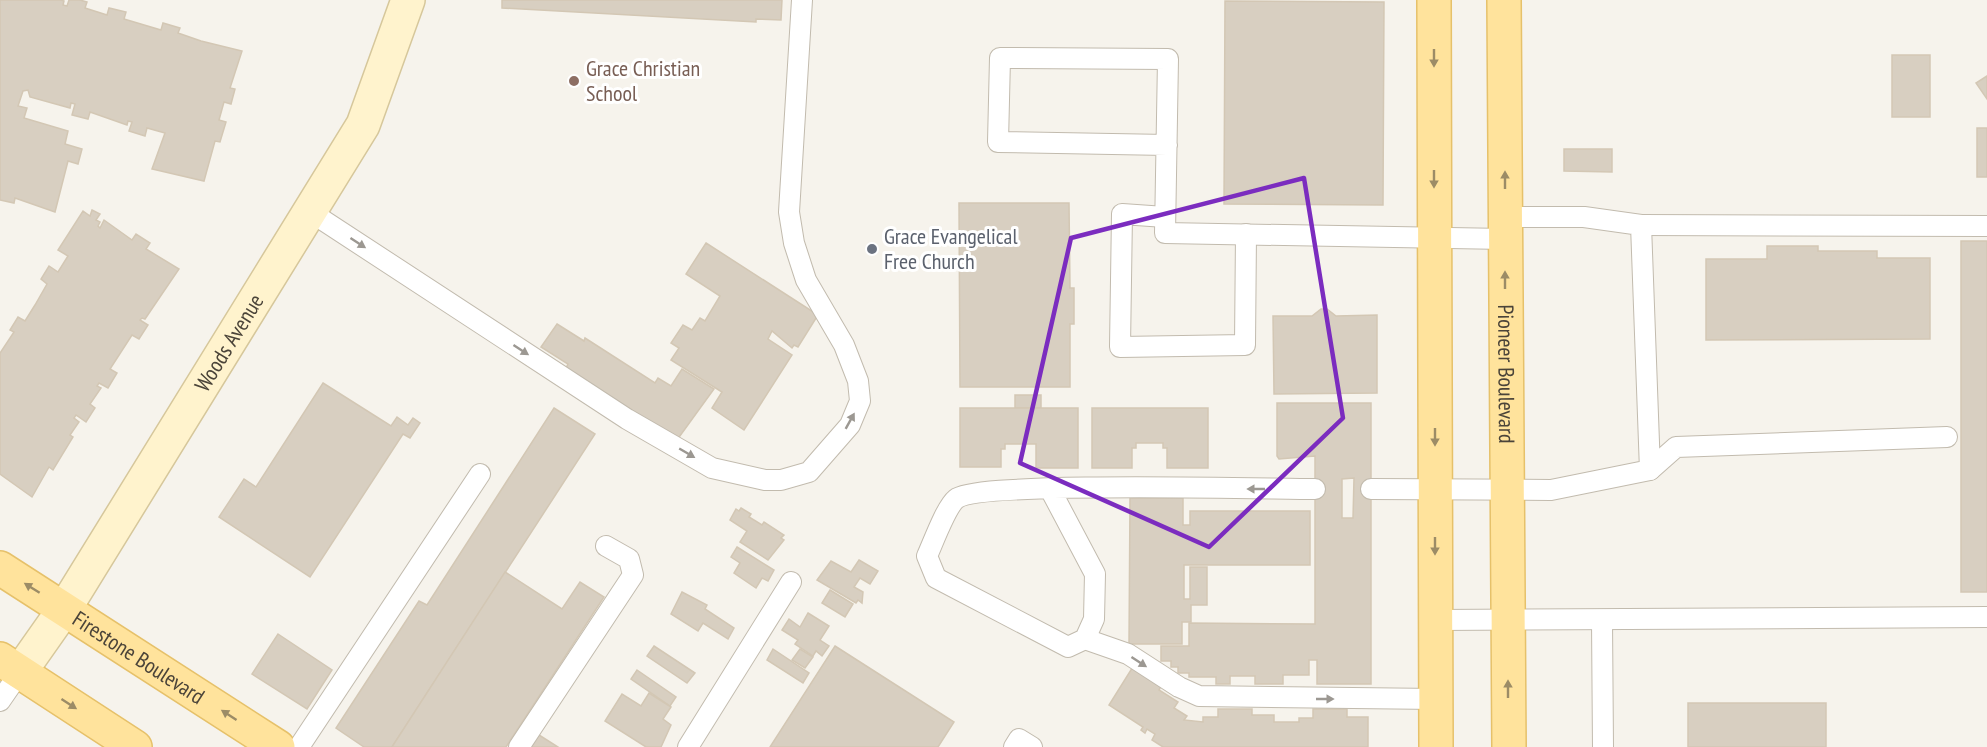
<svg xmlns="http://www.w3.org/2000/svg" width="1987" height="747" viewBox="0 0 1987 747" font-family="'PT Sans Narrow',sans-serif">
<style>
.building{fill:#d8cfc1;stroke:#d3c7b4;stroke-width:1.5;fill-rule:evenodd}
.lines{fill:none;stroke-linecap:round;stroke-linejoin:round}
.lane-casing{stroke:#c2bbae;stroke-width:22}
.secondary-casing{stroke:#d6c79b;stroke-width:36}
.primary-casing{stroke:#e6c16a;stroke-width:36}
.lane{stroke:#fff;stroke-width:20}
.secondary{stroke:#fff3cd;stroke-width:33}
.primary{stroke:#ffe39c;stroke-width:33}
.oneway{fill:#9c8c66}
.oneway2{fill:#9c9892}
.marked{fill:none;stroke:#7b2cbf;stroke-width:4.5;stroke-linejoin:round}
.education-dot{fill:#8d6e63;stroke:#fff;stroke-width:2}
.worship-dot{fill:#6b7280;stroke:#fff;stroke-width:2}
.labels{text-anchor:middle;stroke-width:6;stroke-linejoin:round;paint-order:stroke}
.education-label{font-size:22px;fill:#785e54;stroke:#fff;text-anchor:start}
.worship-label{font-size:22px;fill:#5b616d;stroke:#fff;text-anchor:start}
.street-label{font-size:22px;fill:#4b4439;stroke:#fff}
</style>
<rect width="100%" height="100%" fill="#f6f3ec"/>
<g class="building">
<polygon points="0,0 61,0 64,1 63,5 67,6 69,0 80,0 87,2 85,8 107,15 109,8 126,12 124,19 161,30 163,23 180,28 178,33 201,41 242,51 230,88 235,89 231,104 224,102 219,120 226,122 220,142 215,141 204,181 152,169 165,133 147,128 145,136 129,131 132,122 128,121 127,125 90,112 88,119 72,115 75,104 71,103 70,108 30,97 28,90 23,91 18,106 27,108 24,118 68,131 65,144 82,149 78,164 68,161 55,212 15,198 14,203 0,200"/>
<polygon points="502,0 782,0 781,20 756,19 756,22 502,8"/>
<polygon points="1225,1 1384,2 1383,205 1224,204"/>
<rect x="1892" y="55" width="38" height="62"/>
<polygon points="1987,76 1987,99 1976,83"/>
<rect x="1977" y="128" width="10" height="49"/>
<polygon points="1564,149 1612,149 1612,172 1564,171"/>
<polygon points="959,203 1069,203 1070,288 1074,288 1074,324 1070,324 1070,387 960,387"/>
<polygon points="92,210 100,214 96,220 100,222 98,226 100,228 104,220 132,240 136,234 150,243 146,249 179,269 145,319 142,318 140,320 148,325 139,339 132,335 110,369 117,373 108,388 99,383 97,386 101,388 90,404 95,408 86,422 76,415 74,418 79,422 70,435 73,437 53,470 49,467 32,497 0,474 0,353 14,332 10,330 18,317 25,321 35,305 47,284 41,279 49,266 58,272 68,256 58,250 83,211 90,216"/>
<rect x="1961" y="241" width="26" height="351"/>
<polygon points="706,243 818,315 798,347 794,345 792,348 772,331 768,339 792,355 744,430 712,408 722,392 671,360 679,348 671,343 683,325 692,330 700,318 705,321 720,296 686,274"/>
<polygon points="1767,246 1818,246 1818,251 1877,251 1877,258 1930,258 1930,339 1706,340 1706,259 1767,259"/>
<polygon points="1321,309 1327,309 1336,316 1377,315 1377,393 1274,394 1273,316 1312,316"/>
<polygon points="557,324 584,341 585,338 655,383 658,378 671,386 682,369 714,389 677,440 566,368 568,364 541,347"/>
<polygon points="323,383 391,426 397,417 408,425 413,418 420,423 410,438 403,434 310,577 219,517 244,479 256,487"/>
<rect x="1015" y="395" width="26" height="13"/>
<path d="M1277,403H1371V684H1317V660H1309V675H1283V684H1255V676H1230V684H1216V677H1189V673H1178V667H1171V661H1161V646H1189V623L1315,624V456L1279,459L1277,456ZM1354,478L1353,518H1342V479Z"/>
<polygon points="554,408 595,434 392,747 364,747 336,728 419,601 427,605"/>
<polygon points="960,408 1078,408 1078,468 1036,468 1036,444 1005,444 1005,449 1001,449 1001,467 960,467"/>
<polygon points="1092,408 1208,408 1208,468 1167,468 1167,448 1163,448 1163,443 1136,443 1136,448 1132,448 1132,468 1092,468"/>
<polygon points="1130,498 1183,498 1183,525 1190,525 1190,511 1310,511 1310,565 1184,565 1184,599 1190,599 1190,567 1207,567 1207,605 1191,605 1191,622 1182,622 1182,644 1129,644"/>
<polygon points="741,508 751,514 749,517 762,525 764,522 784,535 781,538 784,540 768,560 740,542 747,531 730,520 736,509 739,511"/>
<polygon points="737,547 774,570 768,581 762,578 756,588 734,573 740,563 731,557"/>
<polygon points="859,560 878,571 870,584 860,578 854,587 863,592 862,603 858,600 856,603 817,580 831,561 851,572"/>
<polygon points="505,572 562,609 580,582 604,597 506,747 392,747"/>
<polygon points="830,590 853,604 845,617 822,603"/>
<polygon points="682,592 707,605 705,609 734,628 728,639 703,623 698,631 671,614"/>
<polygon points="808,613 829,626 820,640 829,646 822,656 816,651 813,656 795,644 798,640 782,630 789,619 800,627"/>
<polygon points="278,634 332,670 307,709 252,674"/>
<polygon points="654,646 695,673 687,683 647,656"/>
<polygon points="835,646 954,722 938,747 770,747"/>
<polygon points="773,649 809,673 803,683 767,660"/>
<polygon points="800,649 813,657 805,668 792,660"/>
<polygon points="1134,665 1163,683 1159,690 1178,702 1174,708 1187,716 1184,720 1203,722 1203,717 1218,717 1218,709 1252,709 1252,715 1274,715 1274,722 1299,722 1299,718 1313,718 1313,709 1347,709 1347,717 1368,717 1368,747 1163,747 1152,740 1155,734 1147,729 1145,733 1141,730 1143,727 1109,705"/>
<polygon points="637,670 676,697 670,706 631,679"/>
<polygon points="649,693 671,707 663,719 671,725 661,747 646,747 605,721 622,694 641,706"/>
<rect x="1688" y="703" width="138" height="44"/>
<polygon points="539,735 558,747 531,747"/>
</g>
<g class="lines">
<defs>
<g id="lane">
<polyline points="1167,145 998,142 1000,58 1168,59 1165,233 1505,239"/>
<polyline points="309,211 627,419 712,468 765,480 781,480 809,472 850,425 860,401 858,381 844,345 806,280 794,243 789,212 802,0"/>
<polyline points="1165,217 1122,214 1120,347 1245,345 1246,234"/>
<polyline points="1641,225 1987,226"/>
<polyline points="1650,470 1676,447 1947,437"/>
<path d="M1050,489L1095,574L1094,619L1085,639L1068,647L936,578L927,556C933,543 946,507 956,499C978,481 1266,489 1315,489"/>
<polyline points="1371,489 1551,490 1650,470 1641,225 1584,217 1505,217"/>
<polyline points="1436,620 1987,617"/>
<polyline points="1602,621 1603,747"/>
<polyline points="1085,639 1128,654 1179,687 1199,696 1436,699"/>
<polyline points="0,701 20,672"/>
<polyline points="299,747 480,474"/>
<polyline points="519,747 633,575 629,559 606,546"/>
<polyline points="688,747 791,582"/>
<polyline points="1014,747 1019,739 1032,747"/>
</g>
<g id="secondary">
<path id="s1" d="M20,672L65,608L363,125L408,0"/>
</g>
<g id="primary">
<polyline points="1434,0 1436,747"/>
<path id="s2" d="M1504,0L1509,747"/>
<path id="s3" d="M0,568L278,747"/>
<polyline points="0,659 135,747"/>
</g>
</defs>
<use href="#lane" class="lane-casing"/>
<use href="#secondary" class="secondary-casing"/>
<use href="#primary" class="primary-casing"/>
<use href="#lane" class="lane"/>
<use href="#secondary" class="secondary"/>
<use href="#primary" class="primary"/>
</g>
<defs><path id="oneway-solid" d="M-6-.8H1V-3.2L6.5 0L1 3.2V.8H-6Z" transform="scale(1.5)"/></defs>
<g class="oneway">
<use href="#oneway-solid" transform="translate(1434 58) rotate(90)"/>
<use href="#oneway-solid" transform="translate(1434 179) rotate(90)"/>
<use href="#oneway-solid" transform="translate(1505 180) rotate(-90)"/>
<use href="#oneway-solid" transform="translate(1505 280) rotate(-90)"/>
<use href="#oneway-solid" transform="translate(1435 437) rotate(90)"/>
<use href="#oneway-solid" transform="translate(1435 546) rotate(90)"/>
<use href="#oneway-solid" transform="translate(32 588) rotate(-148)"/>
<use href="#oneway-solid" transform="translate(1508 689) rotate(-90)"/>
<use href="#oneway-solid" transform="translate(69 704) rotate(33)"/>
<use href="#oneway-solid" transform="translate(229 715) rotate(-147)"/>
</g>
<g class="oneway2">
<use href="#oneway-solid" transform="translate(358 243) rotate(33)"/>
<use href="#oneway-solid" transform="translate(521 350) rotate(33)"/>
<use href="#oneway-solid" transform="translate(850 421) rotate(-61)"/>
<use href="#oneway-solid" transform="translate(687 453) rotate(30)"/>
<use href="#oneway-solid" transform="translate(1256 489) rotate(180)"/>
<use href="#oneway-solid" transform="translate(1139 662) rotate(33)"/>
<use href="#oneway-solid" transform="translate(1325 699)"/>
</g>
<path class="marked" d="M1304,178L1343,418L1209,547L1020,463L1071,238Z"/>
<circle class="education-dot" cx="574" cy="81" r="6"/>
<circle class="worship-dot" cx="872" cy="249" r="6"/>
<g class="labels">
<g class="education-label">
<text x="586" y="76">Grace Christian<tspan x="586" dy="25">School</tspan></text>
</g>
<g class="worship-label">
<text x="884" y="244">Grace Evangelical<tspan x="884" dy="25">Free Church</tspan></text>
</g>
<g class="street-label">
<text dy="8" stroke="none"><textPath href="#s1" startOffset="390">Woods Avenue</textPath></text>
<text dy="8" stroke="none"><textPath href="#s2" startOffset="374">Pioneer Boulevard</textPath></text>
<text dy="8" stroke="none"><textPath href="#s3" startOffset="165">Firestone Boulevard</textPath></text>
</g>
</g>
</svg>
